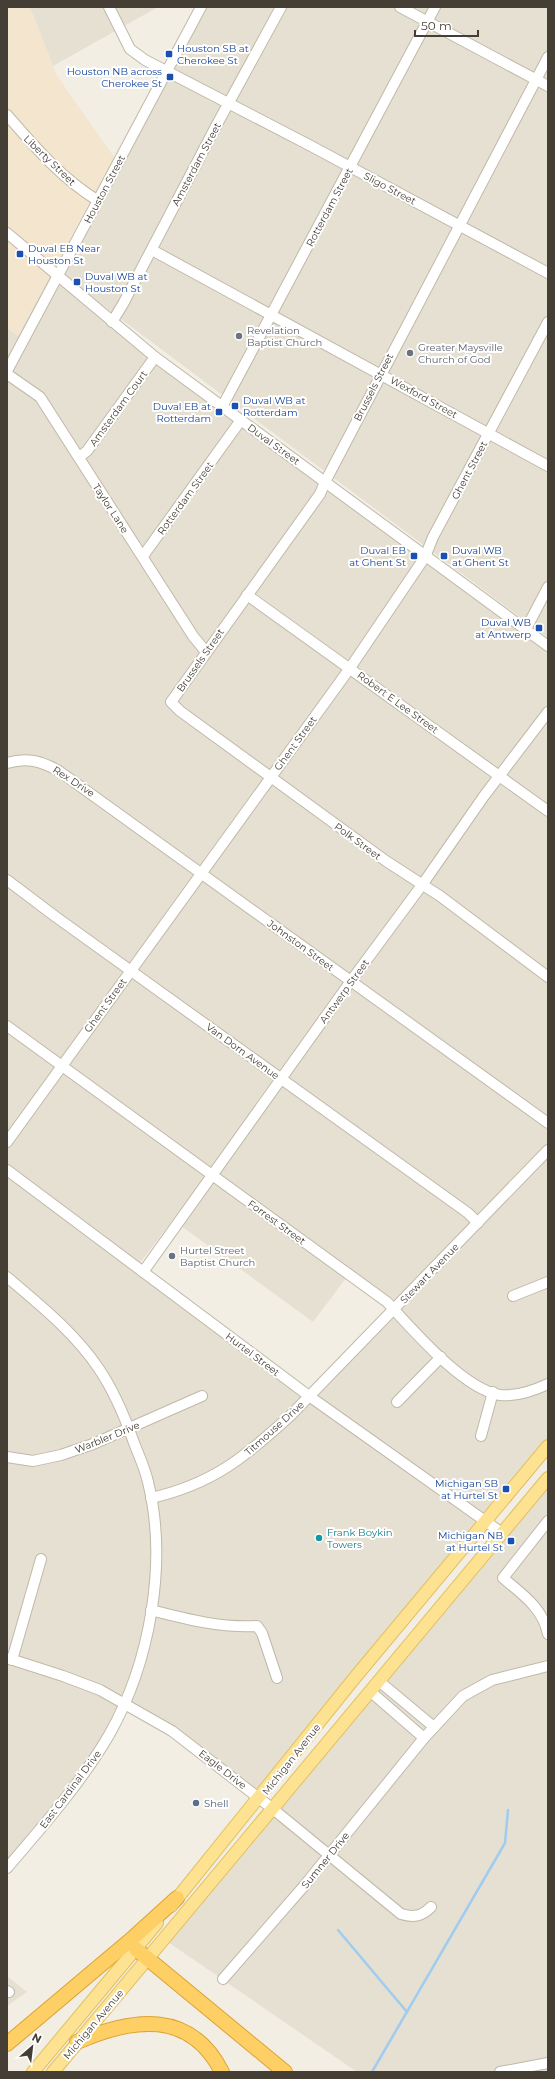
<svg xmlns="http://www.w3.org/2000/svg" width="555" height="2079" viewBox="0 0 555 2079" font-family="Montserrat,sans-serif">
<style>
.residential{fill:#e6e0d2}
.commercial{fill:#f4e5ce}
.lines{fill:none;stroke-linecap:round;stroke-linejoin:round}
.stream{stroke:#9fccef;stroke-width:2.5}
.minor-casing{stroke:#c0b9a9;stroke-width:12}
.major-casing{stroke:#e2c061;stroke-width:14}
.highway-casing{stroke:#dca334;stroke-width:16}
.minor{stroke:#fff;stroke-width:10}
.major{stroke:#fde291;stroke-width:12}
.highway{stroke:#fdcf64;stroke-width:14}
.transit-dot{fill:#1a4fb4;stroke:#fff;stroke-width:1.5}
.worship-dot{fill:#6b7280;stroke:#fff;stroke-width:1.5}
.culture-dot{fill:#0f9aa8;stroke:#fff;stroke-width:1.5}
.service-dot{fill:#5c6f8a;stroke:#fff;stroke-width:1.5}
.labels{text-anchor:middle;stroke-width:4;stroke-linejoin:round;paint-order:stroke}
.transit-label{font-size:10px;fill:#164399;stroke:#fff;text-anchor:end}
.street-label{font-size:10px;fill:#443e34;stroke:#fff}
.worship-label{font-size:10px;fill:#5b616d;stroke:#fff;text-anchor:start}
.culture-label{font-size:10px;fill:#0d838f;stroke:#fff;text-anchor:start}
.service-label{font-size:10px;fill:#4e5e75;stroke:#fff;text-anchor:start}
</style>
<rect width="100%" height="100%" fill="#f2eee4"/>
<g class="residential">
<polygon points="30,7 158,7 53,66"/>
<polygon points="205,7 548,7 548,638 62,275"/>
<polygon points="50,275 548,651 548,1441 486,1516 313,1395 392,1314 346,1278 313,1322 173,1220 139,1264 7,1166 7,328 18,335"/>
<polygon points="7,1171 480,1521 259,1793 133,1702 7,1875"/>
<polygon points="548,1483 548,2072 357,2072 168,1942"/>
<polygon points="7,1976 27,1992 7,2006"/>
</g>
<polygon class="commercial" points="7,7 30,7 57,76 116,160 88,205 18,336 7,328"/>
<g class="lines">
<g class="stream">
<polyline points="338,1930 407,2012"/>
<polyline points="372,2072 505,1843 508,1810"/>
</g>
<defs>
<g id="minor">
<polyline points="109,7 130,49 145,60 311,146 548,273"/>
<polyline points="400,7 548,86"/>
<polyline points="548,57 325,482 320,494 171,702 180,711 386,861 440,896 548,977"/>
<path d="M7,115C34,146 62,179 97,200"/>
<polyline points="7,233 155,357 548,646"/>
<polyline points="152,250 548,466"/>
<polyline points="112,322 123,304 215,128 281,7"/>
<polyline points="7,371 201,7"/>
<polyline points="7,374 40,397 193,636 206,652"/>
<polyline points="222,407 435,7"/>
<polyline points="79,457 87,451 155,357"/>
<polyline points="143,556 241,420"/>
<polyline points="247,595 548,811"/>
<polyline points="526,629 548,587"/>
<path d="M7,763C27,757 41,761 59,771L548,1123"/>
<polyline points="7,880 56,917 468,1213 478,1223"/>
<path d="M7,1026L387,1302C412,1329 463,1389 500,1395C517,1397 533,1391 548,1384"/>
<polyline points="7,1142 350,668 425,557 433,537 548,322"/>
<polyline points="7,1170 309,1396 502,1533"/>
<polyline points="143,1272 351,981 422,885 484,796 548,712"/>
<path d="M7,1277C40,1305 75,1333 99,1369C114,1391 124,1415 133,1440C138,1454 145,1468 148,1482C168,1563 150,1663 109,1735C81,1783 43,1826 7,1868"/>
<polyline points="513,1296 548,1282"/>
<polyline points="397,1402 441,1357"/>
<polyline points="481,1436 493,1392"/>
<polyline points="7,1457 33,1461 61,1455 93,1444 202,1396"/>
<path d="M151,1498C213,1484 245,1457 291,1415L548,1150"/>
<path d="M548,1521L503,1578C522,1594 543,1608 548,1634"/>
<path d="M151,1610C186,1619 220,1628 257,1626L262,1633L277,1678"/>
<path d="M7,1658L63,1676L100,1690L172,1731L273,1809L401,1914C414,1918 422,1916 431,1907"/>
<polyline points="12,1660 41,1559"/>
<polyline points="380,1682 434,1727"/>
<polyline points="371,1692 424,1738"/>
<polyline points="223,1979 304,1886 424,1738 463,1696 492,1680 548,1666"/>
<polyline points="7,1991 9,1992"/>
<polyline points="500,2072 548,2063"/>
</g>
<g id="major">
<polyline points="171,1906 357,1675 548,1446"/>
<polyline points="33,2072 157,1923"/>
<polyline points="53,2072 548,1478"/>
</g>
<g id="highway">
<polyline points="136,1949 285,2072"/>
<path d="M77,2042C132,2018 190,2009 222,2072"/>
<polyline points="7,2044 134,1937 177,1898"/>
</g>
</defs>
<use href="#minor" class="minor-casing"/>
<use href="#major" class="major-casing"/>
<use href="#highway" class="highway-casing"/>
<use href="#minor" class="minor"/>
<use href="#major" class="major"/>
<use href="#highway" class="highway"/>
</g>
<g class="transit-dot">
<rect x="165" y="50" width="8" height="8" rx="2"/>
<rect x="166" y="73" width="8" height="8" rx="2"/>
<rect x="16" y="250" width="8" height="8" rx="2"/>
<rect x="73" y="278" width="8" height="8" rx="2"/>
<rect x="231" y="402" width="8" height="8" rx="2"/>
<rect x="215" y="408" width="8" height="8" rx="2"/>
<rect x="410" y="552" width="8" height="8" rx="2"/>
<rect x="440" y="552" width="8" height="8" rx="2"/>
<rect x="535" y="624" width="8" height="8" rx="2"/>
<rect x="502" y="1485" width="8" height="8" rx="2"/>
<rect x="507" y="1537" width="8" height="8" rx="2"/>
</g>
<g class="worship-dot">
<circle cx="239" cy="336" r="4"/>
<circle cx="410" cy="353" r="4"/>
<circle cx="172" cy="1256" r="4"/>
</g>
<circle class="culture-dot" cx="319" cy="1538" r="4"/>
<circle class="service-dot" cx="196" cy="1803" r="4"/>
<g class="labels">
<g class="transit-label">
<text x="177" y="52" text-anchor="start">Houston SB at<tspan x="177" dy="12">Cherokee St</tspan></text>
<text x="162" y="75">Houston NB across<tspan x="162" dy="12">Cherokee St</tspan></text>
<text x="28" y="252" text-anchor="start">Duval EB Near<tspan x="28" dy="12">Houston St</tspan></text>
<text x="85" y="280" text-anchor="start">Duval WB at<tspan x="85" dy="12">Houston St</tspan></text>
<text x="243" y="404" text-anchor="start">Duval WB at<tspan x="243" dy="12">Rotterdam</tspan></text>
<text x="211" y="410">Duval EB at<tspan x="211" dy="12">Rotterdam</tspan></text>
<text x="406" y="554">Duval EB<tspan x="406" dy="12">at Ghent St</tspan></text>
<text x="452" y="554" text-anchor="start">Duval WB<tspan x="452" dy="12">at Ghent St</tspan></text>
<text x="531" y="626">Duval WB<tspan x="531" dy="12">at Antwerp</tspan></text>
<text x="498" y="1487">Michigan SB<tspan x="498" dy="12">at Hurtel St</tspan></text>
<text x="503" y="1539">Michigan NB<tspan x="503" dy="12">at Hurtel St</tspan></text>
</g>
<g class="street-label">
<text transform="translate(50 160) rotate(44)" y="4">Liberty Street</text>
<text transform="translate(196 164) rotate(-62)" y="4">Amsterdam Street</text>
<text transform="translate(390 188) rotate(28)" y="4">Sligo Street</text>
<text transform="translate(104 189) rotate(-62)" y="4">Houston Street</text>
<text transform="translate(329 207) rotate(-62)" y="4">Rotterdam Street</text>
<text transform="translate(373 387) rotate(-63)" y="4">Brussels Street</text>
<text transform="translate(424 397) rotate(29)" y="4">Wexford Street</text>
<text transform="translate(118 408) rotate(-54)" y="4">Amsterdam Court</text>
<text transform="translate(274 444) rotate(36)" y="4">Duval Street</text>
<text transform="translate(469 470) rotate(-62)" y="4">Ghent Street</text>
<text transform="translate(185 498) rotate(-54)" y="4">Rotterdam Street</text>
<text transform="translate(111 508) rotate(57)" y="4">Taylor Lane</text>
<text transform="translate(200 660) rotate(-55)" y="4">Brussels Street</text>
<text transform="translate(398 702) rotate(36)" y="4">Robert E Lee Street</text>
<text transform="translate(295 743) rotate(-54)" y="4">Ghent Street</text>
<text transform="translate(74 781) rotate(33)" y="4">Rex Drive</text>
<text transform="translate(358 841) rotate(36)" y="4">Polk Street</text>
<text transform="translate(301 945) rotate(36)" y="4">Johnston Street</text>
<text transform="translate(344 991) rotate(-54)" y="4">Antwerp Street</text>
<text transform="translate(105 1005) rotate(-54)" y="4">Ghent Street</text>
<text transform="translate(243 1051) rotate(36)" y="4">Van Dorn Avenue</text>
<text transform="translate(277 1222) rotate(36)" y="4">Forrest Street</text>
<text transform="translate(429 1273) rotate(-46)" y="4">Stewart Avenue</text>
<text transform="translate(253 1354) rotate(37)" y="4">Hurtel Street</text>
<text transform="translate(274 1428) rotate(-42)" y="4">Titmouse Drive</text>
<text transform="translate(107 1437) rotate(-22)" y="4">Warbler Drive</text>
<text transform="translate(291 1759) rotate(-52)" y="4">Michigan Avenue</text>
<text transform="translate(223 1769) rotate(38)" y="4">Eagle Drive</text>
<text transform="translate(70 1789) rotate(-53)" y="4">East Cardinal Drive</text>
<text transform="translate(325 1860) rotate(-51)" y="4">Sumner Drive</text>
<text transform="translate(93 2024) rotate(-50)" y="4">Michigan Avenue</text>
</g>
<g class="worship-label">
<text x="247" y="334">Revelation<tspan x="247" dy="12">Baptist Church</tspan></text>
<text x="418" y="351">Greater Maysville<tspan x="418" dy="12">Church of God</tspan></text>
<text x="180" y="1254">Hurtel Street<tspan x="180" dy="12">Baptist Church</tspan></text>
</g>
<g class="culture-label">
<text x="327" y="1536">Frank Boykin<tspan x="327" dy="12">Towers</tspan></text>
</g>
<g class="service-label">
<text x="204" y="1807">Shell</text>
</g>
</g>
<rect width="555" height="2079" fill="none" stroke="#443e34" stroke-width="16"/>
<g transform="translate(32 2047) rotate(28)" stroke="#ffffff" stroke-width="3" paint-order="stroke">
<path d="M0-3L7 15L0 10L-7 15Z" fill="#443e34"/>
<text y="-6" font-size="11" font-weight="bold" text-anchor="middle" fill="#443e34">N</text>
</g>
<path d="M415 30v6h63v-6" fill="none" stroke="#443e34" stroke-width="2"/>
<text x="421" y="30" font-size="12" fill="#443e34" stroke="#ffffff" stroke-width="3" paint-order="stroke">50 m</text>
</svg>
